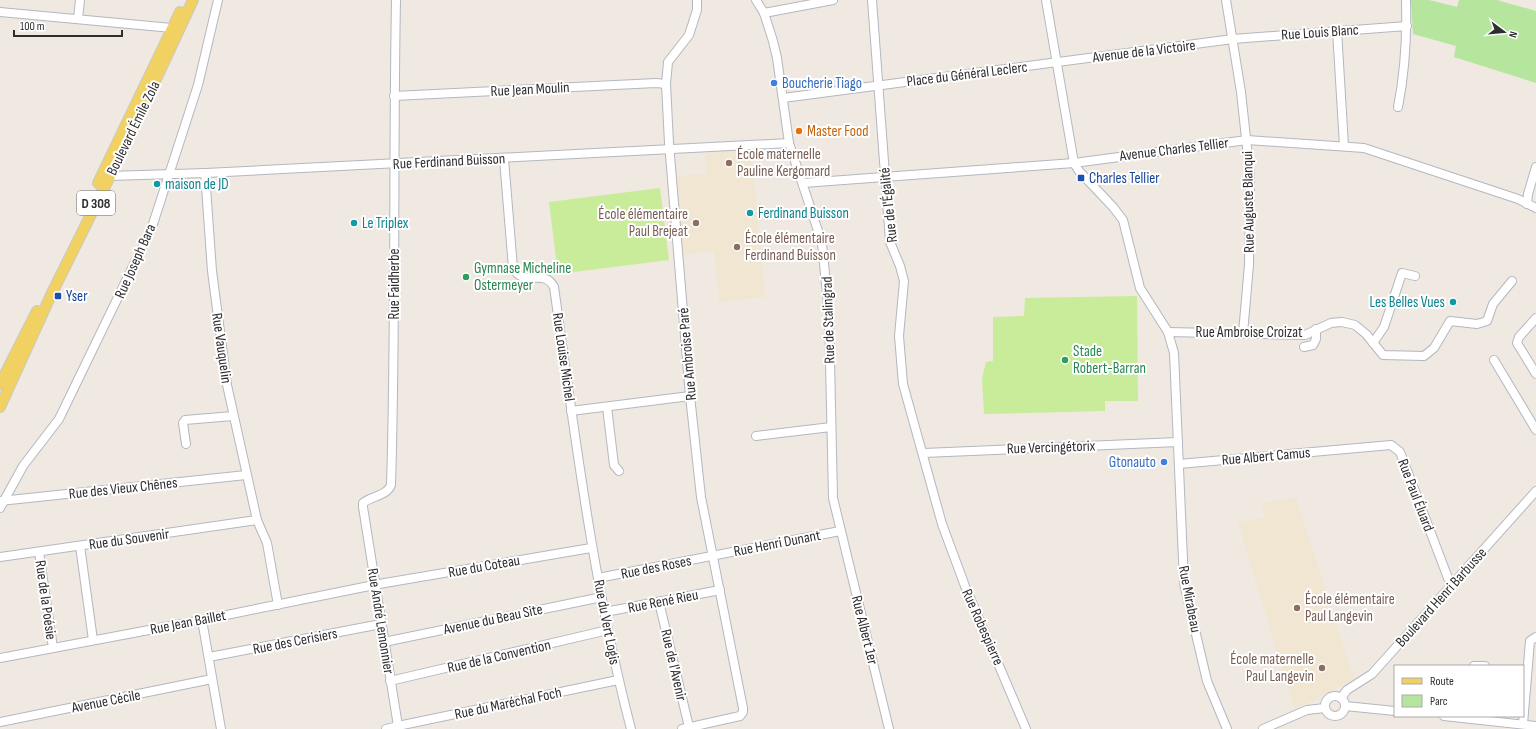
<svg xmlns="http://www.w3.org/2000/svg" width="1536" height="729" viewBox="0 0 1536 729" font-family="'Sofia Sans Condensed',sans-serif">
<style>
.education{fill:#f0e6d1}
.green{fill:#b6e59e}
.pitch{fill:#c9ec9a}
.lines{fill:none;stroke-linecap:round;stroke-linejoin:round}
.minor-casing{stroke:#b4b7c1;stroke-width:10}
.major-casing{stroke:#c9c9c9;stroke-width:12}
.minor{stroke:#fff;stroke-width:8}
.major{stroke:#f2d163;stroke-width:10}
.shop-dot{fill:#3f7fe0;stroke:#fff;stroke-width:1.5}
.food-dot{fill:#e8710a;stroke:#fff;stroke-width:1.5}
.education-dot{fill:#8d6e63;stroke:#fff;stroke-width:1.5}
.transit-dot{fill:#1a4fb4;stroke:#fff;stroke-width:1.5}
.culture-dot{fill:#0f9aa8;stroke:#fff;stroke-width:1.5}
.leisure-dot{fill:#2e9e5b;stroke:#fff;stroke-width:1.5}
.labels{text-anchor:middle;stroke-width:4;stroke-linejoin:round;paint-order:stroke}
.shield{fill:#fff;stroke:#6d6d6d;stroke-width:1}
.shield-label{font-size:14px;font-weight:bold;fill:#2e2e2e}
.street-label{font-size:15px;fill:#2e2e2e;stroke:#fff}
.shop-label{font-size:15px;fill:#366cbe;stroke:#fff;text-anchor:start}
.food-label{font-size:15px;fill:#c56008;stroke:#fff;text-anchor:start}
.education-label{font-size:15px;fill:#785e54;stroke:#fff;text-anchor:start}
.transit-label{font-size:15px;fill:#164399;stroke:#fff;text-anchor:start}
.culture-label{font-size:15px;fill:#0d838f;stroke:#fff;text-anchor:start}
.leisure-label{font-size:15px;fill:#27864d;stroke:#fff;text-anchor:start}
</style>
<rect width="100%" height="100%" fill="#efe9e1"/>
<g class="education">
<polygon points="751,150 765,297 719,302 714,250 683,255 676,176 707,174 705,153"/>
<polygon points="1296,498 1354,679 1313,701 1294,708 1238,522 1264,518 1262,503"/>
</g>
<polygon class="green" points="1411,0 1429,0 1457,7 1459,0 1497,0 1536,11 1536,83 1454,57 1456,46 1413,34"/>
<g class="pitch">
<polygon points="660,188 669,260 558,274 549,202"/>
<polygon points="1137,296 1138,401 1105,401 1105,411 984,414 982,378 986,362 993,361 993,317 1024,316 1025,298"/>
</g>
<g class="lines">
<defs>
<g id="minor">
<polyline points="756,0 764,13 773,41 777,58 789,143 822,243 829,315 833,498 889,729"/>
<polyline points="872,0 890,242 900,266 904,281 899,336 903,384 942,524 965,586 1026,729"/>
<polyline points="1046,0 1074,163 1079,171 1113,207 1123,220 1140,288 1168,332 1174,353 1184,583 1207,681 1227,729"/>
<polyline points="1226,0 1241,92 1250,175 1249,265 1243,333"/>
<polyline points="0,12 172,28"/>
<polyline points="764,13 833,0"/>
<polyline points="78,19 80,0"/>
<polyline points="1337,30 1344,146"/>
<polyline points="394,96 656,83 666,84"/>
<polyline points="783,98 1233,39 1407,26"/>
<path d="M1398,107C1405,72 1407,35 1406,0"/>
<path d="M504,159L513,268C525,289 543,267 554,287C575,435 593,584 631,729"/>
<polyline points="205,173 212,271 227,385 257,520 267,543 278,605"/>
<polyline points="109,176 206,173 789,143"/>
<polyline points="803,183 1074,163 1247,140 1364,148 1518,199 1536,208"/>
<polyline points="1527,204 1528,194 1536,167"/>
<polyline points="1536,318 1519,337 1517,343 1536,374"/>
<polyline points="1168,332 1305,335 1331,323 1342,322 1355,325 1366,334 1383,355 1424,356 1434,348 1450,321 1477,324 1487,321 1493,304 1512,281"/>
<polyline points="1373,343 1384,327 1402,273 1415,276"/>
<polyline points="1304,347 1313,345 1316,339 1316,329"/>
<polyline points="1494,360 1536,430"/>
<polyline points="607,407 614,465 619,471"/>
<polyline points="571,411 690,396"/>
<polyline points="756,436 831,427"/>
<polyline points="186,444 183,423 185,420 233,416"/>
<polyline points="924,453 1178,442"/>
<polyline points="1179,464 1391,445 1400,452 1448,578 1452,584"/>
<polyline points="0,501 246,475"/>
<polyline points="0,508 23,466 59,419 152,227 198,85 218,0"/>
<polyline points="80,546 93,640"/>
<polyline points="39,552 53,648"/>
<polyline points="0,557 257,520"/>
<polyline points="598,578 840,531"/>
<polyline points="659,602 689,727"/>
<polyline points="605,612 720,590"/>
<polyline points="202,620 221,729"/>
<polyline points="384,642 602,597"/>
<polyline points="209,657 381,624"/>
<polyline points="0,658 202,620 379,584 591,548"/>
<polyline points="1474,666 1485,666"/>
<polyline points="390,681 608,630"/>
<circle cx="1335" cy="706" r="10"/>
<polyline points="1341,698 1347,690 1372,674 1536,491"/>
<polyline points="1345,706 1395,711"/>
<polyline points="1444,716 1536,726"/>
<polyline points="0,722 212,679"/>
<polyline points="1523,724 1530,641 1536,637"/>
<polyline points="398,726 618,680"/>
<path d="M386,729L398,726L363,507V503C371,496 387,496 391,485C396,324 393,162 396,0"/>
<polyline points="682,729 740,716 743,712 743,708 701,497 690,396 669,143 666,84 668,62 689,35 697,10 697,0"/>
<polyline points="1263,729 1307,710 1325,708"/>
</g>
<g id="major">
<polyline points="98,183 180,12"/>
<polyline points="0,384 37,311"/>
<polyline points="0,407 51,295 122,152 193,0"/>
</g>
</defs>
<use href="#minor" class="minor-casing"/>
<use href="#major" class="major-casing"/>
<use href="#minor" class="minor"/>
<use href="#major" class="major"/>
</g>
<g class="shop-dot">
<circle cx="774" cy="83" r="4"/>
<circle cx="1164" cy="462" r="4"/>
</g>
<circle class="food-dot" cx="799" cy="131" r="4"/>
<g class="education-dot">
<circle cx="729" cy="163" r="4"/>
<circle cx="696" cy="223" r="4"/>
<circle cx="737" cy="247" r="4"/>
<circle cx="1297" cy="608" r="4"/>
<circle cx="1322" cy="668" r="4"/>
</g>
<g class="transit-dot">
<rect x="1077" y="174" width="8" height="8" rx="2"/>
<rect x="54" y="292" width="8" height="8" rx="2"/>
</g>
<g class="culture-dot">
<circle cx="157" cy="184" r="4"/>
<circle cx="750" cy="213" r="4"/>
<circle cx="354" cy="223" r="4"/>
<circle cx="1453" cy="302" r="4"/>
</g>
<g class="leisure-dot">
<circle cx="466" cy="277" r="4"/>
<circle cx="1065" cy="360" r="4"/>
</g>
<g class="labels">
<rect class="shield" x="77" y="191" width="38" height="24" rx="3"/>
<g class="shield-label">
<text x="96" y="208">D 308</text>
</g>
<g class="street-label">
<text transform="translate(1320 32) rotate(-4)" y="5">Rue Louis Blanc</text>
<text transform="translate(1144 51) rotate(-7)" y="5">Avenue de la Victoire</text>
<text transform="translate(967 74) rotate(-7)" y="5">Place du Général Leclerc</text>
<text transform="translate(530 89) rotate(-3)" y="5">Rue Jean Moulin</text>
<text transform="translate(133 128) rotate(-64)" y="5">Boulevard Émile Zola</text>
<text transform="translate(1174 149) rotate(-7)" y="5">Avenue Charles Tellier</text>
<text transform="translate(449 161) rotate(-3)" y="5">Rue Ferdinand Buisson</text>
<text transform="translate(1248 202) rotate(-91)" y="5">Rue Auguste Blanqui</text>
<text transform="translate(888 205) rotate(-96)" y="5">Rue de l'Égalité</text>
<text transform="translate(135 261) rotate(-66)" y="5">Rue Joseph Bara</text>
<text transform="translate(394 284) rotate(-90)" y="5">Rue Faidherbe</text>
<text transform="translate(828 320) rotate(-92)" y="5">Rue de Stalingrad</text>
<text x="1249" y="337">Rue Ambroise Croizat</text>
<text transform="translate(222 348) rotate(82)" y="5">Rue Vauquelin</text>
<text transform="translate(687 354) rotate(-95)" y="5">Rue Ambroise Paré</text>
<text transform="translate(564 357) rotate(82)" y="5">Rue Louise Michel</text>
<text transform="translate(1051 447) rotate(-2)" y="5">Rue Vercingétorix</text>
<text transform="translate(1266 456) rotate(-5)" y="5">Rue Albert Camus</text>
<text transform="translate(123 488) rotate(-6)" y="5">Rue des Vieux Chênes</text>
<text transform="translate(1416 495) rotate(69)" y="5">Rue Paul Éluard</text>
<text transform="translate(129 539) rotate(-8)" y="5">Rue du Souvenir</text>
<text transform="translate(777 543) rotate(-11)" y="5">Rue Henri Dunant</text>
<text transform="translate(484 566) rotate(-10)" y="5">Rue du Coteau</text>
<text transform="translate(656 567) rotate(-11)" y="5">Rue des Roses</text>
<text transform="translate(1441 597) rotate(-48)" y="5">Boulevard Henri Barbusse</text>
<text transform="translate(1190 599) rotate(79)" y="5">Rue Mirabeau</text>
<text transform="translate(46 600) rotate(82)" y="5">Rue de la Poésie</text>
<text transform="translate(663 601) rotate(-11)" y="5">Rue René Rieu</text>
<text transform="translate(493 619) rotate(-12)" y="5">Avenue du Beau Site</text>
<text transform="translate(381 621) rotate(81)" y="5">Rue André Lemonnier</text>
<text transform="translate(188 622) rotate(-11)" y="5">Rue Jean Baillet</text>
<text transform="translate(607 622) rotate(79)" y="5">Rue du Vert Logis</text>
<text transform="translate(983 627) rotate(66)" y="5">Rue Robespierre</text>
<text transform="translate(865 630) rotate(76)" y="5">Rue Albert 1er</text>
<text transform="translate(295 641) rotate(-11)" y="5">Rue des Cerisiers</text>
<text transform="translate(499 656) rotate(-13)" y="5">Rue de la Convention</text>
<text transform="translate(674 665) rotate(77)" y="5">Rue de l'Avenir</text>
<text transform="translate(106 701) rotate(-11)" y="5">Avenue Cécile</text>
<text transform="translate(508 703) rotate(-12)" y="5">Rue du Maréchal Foch</text>
</g>
<g class="shop-label">
<text x="782" y="88">Boucherie Tiago</text>
<text x="1156" y="467" text-anchor="end">Gtonauto</text>
</g>
<g class="food-label">
<text x="807" y="136">Master Food</text>
</g>
<g class="education-label">
<text x="737" y="159">École maternelle<tspan x="737" dy="17">Pauline Kergomard</tspan></text>
<text x="688" y="219" text-anchor="end">École élémentaire<tspan x="688" dy="17">Paul Brejeat</tspan></text>
<text x="745" y="243">École élémentaire<tspan x="745" dy="17">Ferdinand Buisson</tspan></text>
<text x="1305" y="604">École élémentaire<tspan x="1305" dy="17">Paul Langevin</tspan></text>
<text x="1314" y="664" text-anchor="end">École maternelle<tspan x="1314" dy="17">Paul Langevin</tspan></text>
</g>
<g class="transit-label">
<text x="1089" y="183">Charles Tellier</text>
<text x="66" y="301">Yser</text>
</g>
<g class="culture-label">
<text x="165" y="189">maison de JD</text>
<text x="758" y="218">Ferdinand Buisson</text>
<text x="362" y="228">Le Triplex</text>
<text x="1445" y="307" text-anchor="end">Les Belles Vues</text>
</g>
<g class="leisure-label">
<text x="474" y="273">Gymnase Micheline<tspan x="474" dy="17">Ostermeyer</tspan></text>
<text x="1073" y="356">Stade<tspan x="1073" dy="17">Robert-Barran</tspan></text>
</g>
</g>
<rect x="1394" y="665" width="130" height="52" fill="#ffffff" stroke="#ababab"/>
<rect x="1402" y="678" width="20" height="6" fill="#f2d163" stroke="#ababab"/>
<text x="1430" y="685" font-size="12" fill="#2e2e2e">Route</text>
<rect x="1402" y="695" width="20" height="12" fill="#b6e59e" stroke="#ababab"/>
<text x="1430" y="705" font-size="12" fill="#2e2e2e">Parc</text>
<g transform="translate(1504 32) rotate(106)" stroke="#ffffff" stroke-width="3" paint-order="stroke">
<path d="M0-3L7 15L0 10L-7 15Z" fill="#2e2e2e"/>
<text y="-6" font-size="11" font-weight="bold" text-anchor="middle" fill="#2e2e2e">N</text>
</g>
<path d="M14 30v6h108v-6" fill="none" stroke="#2e2e2e" stroke-width="2"/>
<text x="20" y="30" font-size="12" fill="#2e2e2e" stroke="#ffffff" stroke-width="3" paint-order="stroke">100 m</text>
</svg>
